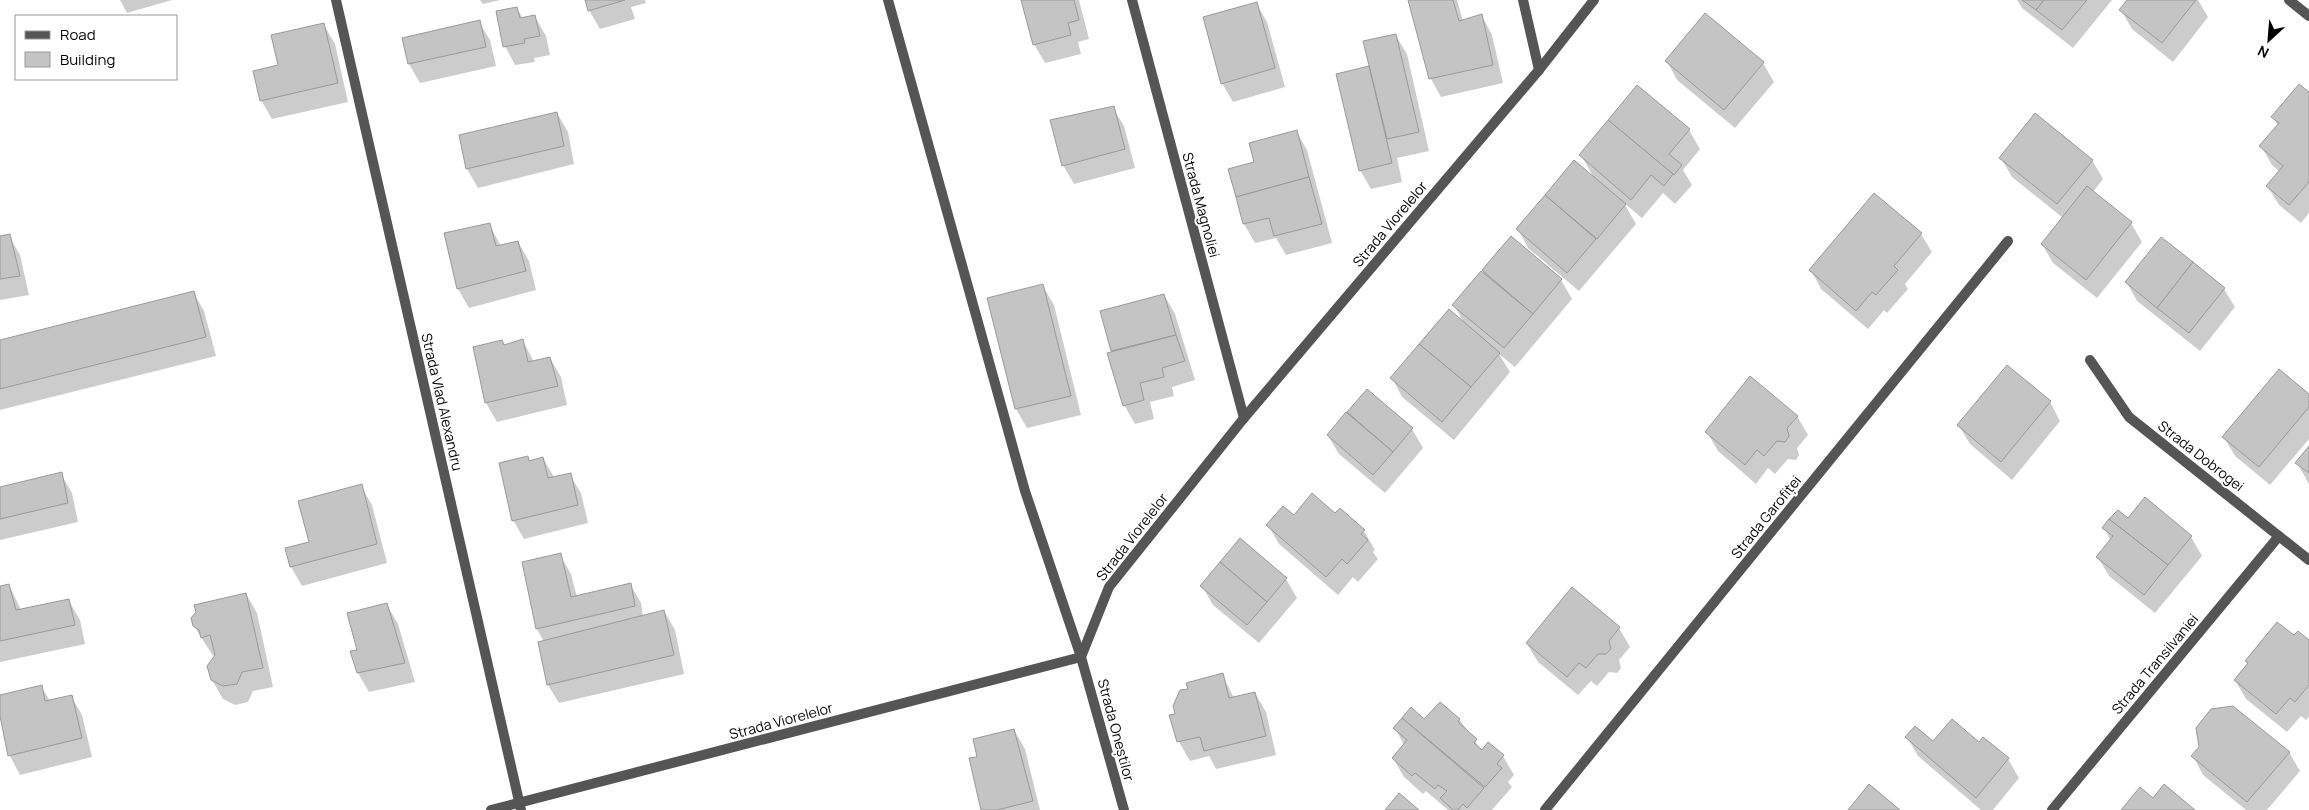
<svg xmlns="http://www.w3.org/2000/svg" width="2309" height="810" viewBox="0 0 2309 810" font-family="Manrope,sans-serif">
<style>
.shadow{fill:#0003}
.building{fill:#c4c4c4;stroke:#999}
.lines{fill:none;stroke-linecap:round;stroke-linejoin:round}
.service{stroke:#555;stroke-width:10}
.minor{stroke:#555;stroke-width:10}
.labels{text-anchor:middle;stroke-width:4;stroke-linejoin:round;paint-order:stroke}
.street-label{font-size:14px;fill:#000;stroke:#fff}
</style>
<rect width="100%" height="100%" fill="#fff"/>
<g class="shadow">
<polygon points="120,0 172,0 127,13"/>
<polygon points="480,0 500,0 483,4"/>
<polygon points="586,0 645,0 646,3 631,7 635,19 600,29 589,10"/>
<polygon points="1023,0 1079,0 1089,39 1078,42 1081,54 1045,63 1034,44"/>
<polygon points="1409,0 1457,0 1463,21 1482,16 1492,35 1503,83 1441,97 1431,79"/>
<polygon points="2017,0 2112,0 2073,48 2022,8"/>
<polygon points="2128,0 2198,0 2208,17 2173,62 2132,29 2121,10"/>
<polygon points="1256,3 1267,22 1285,87 1233,102 1222,83"/>
<polygon points="517,8 523,19 535,17 546,36 550,55 534,58 535,62 515,65 505,46"/>
<polygon points="1705,15 1763,63 1774,82 1735,128 1677,80 1667,61"/>
<polygon points="479,22 490,40 496,66 420,83 409,64 404,39"/>
<polygon points="324,25 335,44 348,102 272,119 261,100"/>
<polygon points="1396,36 1407,54 1429,151 1397,158 1402,182 1371,189 1360,170 1337,75 1371,67"/>
<polygon points="2309,93 2309,213 2301,223 2279,205 2268,187 2280,172 2272,165 2261,146 2278,126 2273,117"/>
<polygon points="1113,108 1124,126 1135,168 1074,184 1063,165"/>
<polygon points="557,113 568,132 574,164 478,188 467,169"/>
<polygon points="1689,130 1700,149 1683,170 1692,185 1675,204 1663,193 1642,218 1624,203 1636,224 1579,291 1528,248 1518,229 1575,161 1594,178 1581,155"/>
<polygon points="1296,131 1307,150 1332,243 1286,255 1276,238 1255,243 1244,224 1230,170 1255,163"/>
<polygon points="2001,158 2092,160 2103,179 2093,192 2131,223 2142,242 2097,298 2053,263 2042,244 2063,218 2012,177"/>
<polygon points="489,224 501,246 518,242 529,261 536,290 469,308 458,289 445,234"/>
<polygon points="1921,234 1932,252 1905,284 1908,289 1887,313 1884,310 1868,329 1821,289 1811,270"/>
<polygon points="9,236 20,255 29,295 0,300 0,238"/>
<polygon points="1511,238 1561,280 1572,299 1515,367 1499,354 1510,372 1454,440 1402,397 1392,378 1464,323 1454,305"/>
<polygon points="2127,283 2224,289 2235,307 2200,351 2137,301"/>
<polygon points="1043,286 1054,305 1081,415 1027,428 1016,409"/>
<polygon points="193,292 204,311 216,356 0,410 0,341"/>
<polygon points="1164,295 1175,314 1195,380 1172,387 1174,396 1150,402 1154,419 1135,424 1124,405 1113,352 1102,312"/>
<polygon points="502,341 504,346 523,341 534,362 550,358 561,377 567,405 497,422 486,403 474,348"/>
<polygon points="1367,391 1412,429 1423,448 1385,493 1339,454 1328,436"/>
<polygon points="2309,396 2309,439 2270,485 2235,456 2224,437"/>
<polygon points="2050,402 2060,421 2012,480 1970,444 1959,426"/>
<polygon points="1797,416 1808,435 1797,448 1799,455 1796,460 1788,459 1775,474 1768,468 1756,484 1718,451 1707,432"/>
<polygon points="2309,448 2309,484 2297,463"/>
<polygon points="528,458 530,462 543,458 554,477 570,475 581,493 588,523 524,539 513,520"/>
<polygon points="61,474 72,493 78,522 0,540 0,487 1,488"/>
<polygon points="361,486 372,505 387,563 302,586 291,567 287,549 310,543"/>
<polygon points="1340,510 1364,531 1375,550 1373,552 1378,559 1358,582 1353,577 1338,595 1279,544 1268,525 1294,517 1335,514"/>
<polygon points="2128,520 2191,537 2202,556 2155,613 2109,576 2098,557 2111,541 2104,528"/>
<polygon points="1240,540 1286,579 1297,598 1259,643 1213,605 1202,586"/>
<polygon points="560,555 571,574 577,597 630,584 641,603 643,617 664,611 675,630 684,674 559,703 548,685 544,642 537,629 524,563"/>
<polygon points="9,585 21,610 69,601 80,620 85,644 0,662 0,587"/>
<polygon points="246,594 257,613 273,687 253,691 248,702 235,705 223,699 212,680 217,655 213,656 194,626 197,613"/>
<polygon points="387,605 398,624 415,682 369,692 358,673 352,652 358,651"/>
<polygon points="1619,628 1630,647 1619,660 1621,668 1617,673 1609,672 1597,686 1591,681 1578,695 1538,662 1527,644"/>
<polygon points="2295,637 2309,641 2309,717 2306,720 2301,716 2287,732 2246,699 2235,680 2248,664 2246,661"/>
<polygon points="1222,674 1234,698 1255,693 1266,712 1276,755 1216,769 1209,756 1190,761 1179,742 1171,716 1176,715 1189,690"/>
<polygon points="41,686 50,701 71,696 82,715 92,757 20,775 10,756 0,710 0,697"/>
<polygon points="1411,709 1425,721 1459,719 1482,751 1503,756 1514,775 1508,782 1512,787 1492,810 1448,810 1426,791 1423,794 1404,777 1393,758 1404,745 1395,728"/>
<polygon points="1014,730 1025,749 1040,810 983,810 979,758"/>
<polygon points="1907,737 1933,743 1980,743 1984,738 2008,759 2019,778 1993,810 1981,810 1918,756"/>
<polygon points="2200,747 2289,752 2300,771 2267,810 2246,810 2203,775 2193,756"/>
</g>
<g class="building">
<polygon points="585,0 625,0 588,11"/>
<polygon points="1021,0 1074,0 1079,20 1068,23 1071,35 1033,45"/>
<polygon points="1408,0 1453,0 1459,21 1482,14 1493,65 1429,79"/>
<polygon points="2022,0 2044,0 2036,10"/>
<polygon points="2044,0 2087,0 2062,30 2036,10"/>
<polygon points="2127,0 2196,0 2162,43 2119,10"/>
<polygon points="1257,2 1275,68 1221,84 1203,17"/>
<polygon points="517,7 520,18 535,15 540,36 524,39 525,43 503,47 496,11"/>
<polygon points="1705,13 1764,62 1724,110 1665,61"/>
<polygon points="480,20 486,47 408,64 402,38"/>
<polygon points="324,23 338,83 260,101 253,71 278,65 271,35"/>
<polygon points="1396,34 1419,132 1387,139 1363,41"/>
<polygon points="1369,66 1392,163 1359,171 1336,74"/>
<polygon points="2299,84 2309,92 2309,182 2289,205 2266,186 2283,166 2259,146 2279,123 2271,117"/>
<polygon points="1637,85 1690,129 1669,154 1682,165 1674,175 1608,120"/>
<polygon points="1114,106 1125,149 1062,166 1050,120"/>
<polygon points="557,112 564,146 466,169 459,135"/>
<polygon points="2035,113 2093,160 2057,204 1999,158"/>
<polygon points="1608,120 1673,174 1664,186 1651,175 1631,200 1579,155"/>
<polygon points="1297,130 1309,177 1236,197 1228,169 1254,162 1249,143"/>
<polygon points="1574,160 1626,204 1597,239 1545,195"/>
<polygon points="1309,177 1322,224 1274,236 1269,218 1243,224 1236,197"/>
<polygon points="2087,186 2132,222 2086,280 2041,244"/>
<polygon points="1874,193 1922,233 1894,266 1898,270 1876,295 1872,292 1856,311 1809,270"/>
<polygon points="1545,195 1596,239 1567,273 1516,229"/>
<polygon points="490,223 496,246 518,241 526,271 457,289 444,233"/>
<polygon points="10,234 20,276 0,279 0,236"/>
<polygon points="1511,236 1562,279 1533,314 1482,270"/>
<polygon points="2161,237 2193,262 2157,308 2125,282"/>
<polygon points="2193,262 2225,288 2189,333 2157,308"/>
<polygon points="1481,271 1533,314 1504,348 1452,305"/>
<polygon points="1043,284 1071,396 1015,409 987,298"/>
<polygon points="194,291 206,337 0,389 0,340"/>
<polygon points="1164,294 1176,335 1111,351 1100,311"/>
<polygon points="1449,309 1500,353 1471,387 1419,344"/>
<polygon points="1176,335 1185,361 1162,368 1164,377 1140,383 1144,400 1123,406 1107,353"/>
<polygon points="523,339 528,362 550,357 558,386 485,403 473,347 502,340 504,345"/>
<polygon points="1419,344 1471,387 1442,422 1390,378"/>
<polygon points="2007,365 2051,401 2001,462 1957,425"/>
<polygon points="2279,369 2309,394 2309,407 2259,467 2222,437"/>
<polygon points="1750,376 1798,416 1787,428 1789,436 1785,442 1777,441 1764,456 1757,450 1745,465 1705,432"/>
<polygon points="1367,389 1413,428 1393,452 1347,412"/>
<polygon points="1346,412 1393,452 1373,475 1327,435"/>
<polygon points="2309,446 2309,473 2295,463"/>
<polygon points="528,456 529,461 543,457 548,478 571,473 578,505 512,521 499,463"/>
<polygon points="62,472 68,503 0,519 0,487"/>
<polygon points="362,484 377,544 290,567 285,548 309,542 298,501"/>
<polygon points="1312,493 1335,513 1340,508 1365,530 1361,534 1368,540 1347,564 1342,559 1326,577 1266,525 1283,506 1294,515"/>
<polygon points="2145,497 2192,536 2168,565 2109,519 2118,510 2128,518"/>
<polygon points="2109,519 2168,565 2144,595 2096,557 2113,536 2102,528"/>
<polygon points="1240,538 1287,578 1267,602 1220,562"/>
<polygon points="561,553 571,597 631,583 635,606 536,629 522,562"/>
<polygon points="1220,562 1267,602 1247,625 1200,586"/>
<polygon points="9,584 16,610 69,599 75,625 0,641 0,586"/>
<polygon points="1572,587 1620,627 1609,641 1611,649 1606,654 1598,654 1586,668 1579,663 1567,677 1526,643"/>
<polygon points="246,593 263,668 242,672 237,684 223,686 211,680 207,666 215,655 210,635 201,638 199,630 193,626 191,618 196,612 194,605"/>
<polygon points="387,603 405,663 357,673 350,651 357,650 347,613"/>
<polygon points="664,610 674,655 547,685 538,642"/>
<polygon points="2277,622 2294,635 2298,631 2309,640 2309,685 2295,702 2290,698 2276,714 2234,680 2248,663 2245,661"/>
<polygon points="1223,673 1229,698 1255,692 1266,736 1204,751 1200,737 1177,742 1169,715 1175,714 1173,706 1180,690 1188,689 1186,683"/>
<polygon points="42,685 45,701 72,695 82,738 8,756 0,716 0,695"/>
<polygon points="1440,702 1460,719 1458,722 1477,739 1474,743 1482,750 1488,742 1504,755 1497,764 1502,768 1485,787 1402,718 1411,707 1424,719"/>
<polygon points="2233,706 2290,752 2247,802 2191,756 2199,747 2196,728 2211,709"/>
<polygon points="1402,718 1484,788 1467,808 1463,804 1458,810 1453,810 1440,798 1447,791 1438,785 1435,789 1415,773 1412,776 1392,758 1407,740 1393,728"/>
<polygon points="1952,719 1979,742 1983,737 2009,758 1976,798 1905,737 1915,726 1933,741"/>
<polygon points="1014,729 1033,801 997,810 981,810 969,758 977,757 973,739"/>
<polygon points="1869,784 1900,810 1848,810"/>
<polygon points="2164,784 2195,810 2121,810 2140,787 2153,798"/>
<polygon points="1399,793 1419,810 1385,810"/>
</g>
<g class="lines">
<polyline class="service" points="888,0 1025,491 1081,657"/>
<g class="minor">
<polyline points="336,0 521,810"/>
<polyline points="1132,0 1244,418"/>
<polyline points="1523,0 1539,70"/>
<polyline points="2289,0 2309,16"/>
<polyline points="2090,360 2129,417 2309,560"/>
<polyline points="1081,657 1124,810"/>
<polyline points="491,810 1081,657 1109,587 1244,418 1539,70 1594,0"/>
<polyline points="1545,810 2008,241"/>
<polyline points="2052,810 2279,536"/>
</g>
</g>
<g class="labels">
<g class="street-label">
<text transform="translate(1201 205) rotate(75)" y="5">Strada Magnoliei</text>
<text transform="translate(1390 224) rotate(-50)" y="5">Strada Viorelelor</text>
<text transform="translate(442 402) rotate(77)" y="5">Strada Vlad Alexandru</text>
<text transform="translate(2201 456) rotate(38)" y="5">Strada Dobrogei</text>
<text transform="translate(1766 517) rotate(-51)" y="5">Strada Garofiței</text>
<text transform="translate(1132 537) rotate(-52)" y="5">Strada Viorelelor</text>
<text transform="translate(2155 664) rotate(-50)" y="5">Strada Transilvaniei</text>
<text transform="translate(781 721) rotate(-15)" y="5">Strada Viorelelor</text>
<text transform="translate(1116 730) rotate(75)" y="5">Strada Oneștilor</text>
</g>
</g>
<rect x="15" y="15" width="162" height="65" fill="#ffffff" stroke="#999999"/>
<rect x="25" y="31" width="25" height="8" fill="#555555" stroke="#999999"/>
<text x="60" y="40" font-size="15" fill="#000000">Road</text>
<rect x="25" y="52" width="25" height="15" fill="#c4c4c4" stroke="#999999"/>
<text x="60" y="65" font-size="15" fill="#000000">Building</text>
<g transform="translate(2269 40) rotate(206)" stroke="#ffffff" stroke-width="4" paint-order="stroke">
<path d="M0-4L9 19L0 12L-9 19Z" fill="#000000"/>
<text y="-8" font-size="14" font-weight="bold" text-anchor="middle" fill="#000000">N</text>
</g>
</svg>
